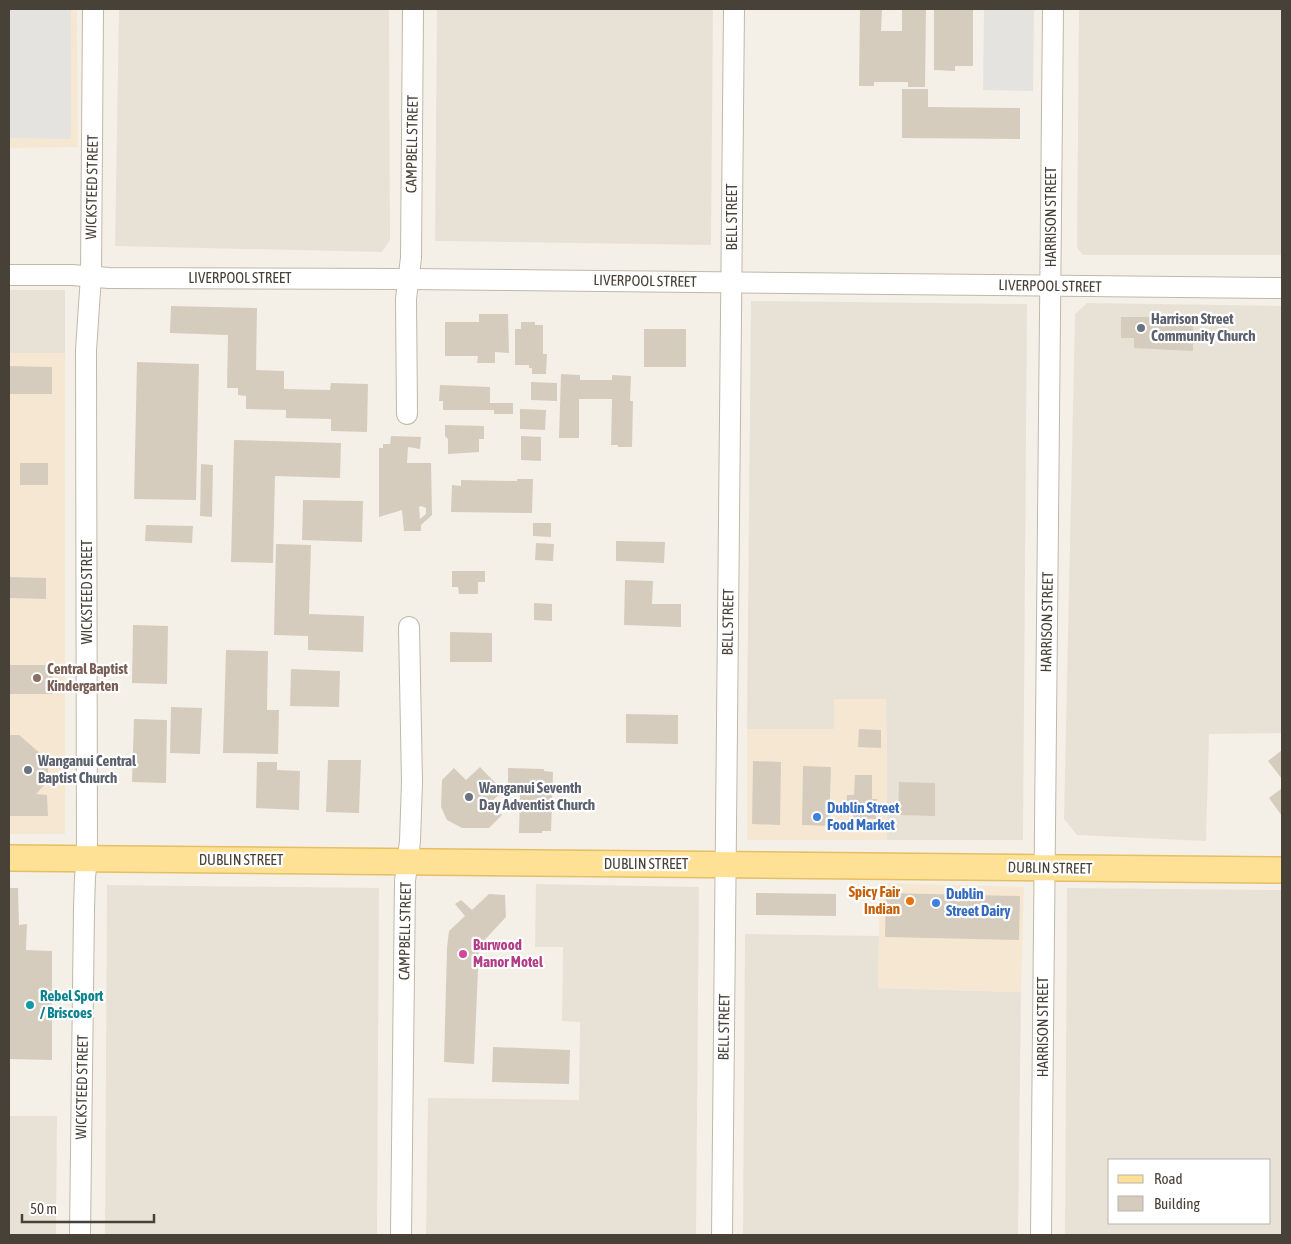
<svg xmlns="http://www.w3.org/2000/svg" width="1291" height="1244" viewBox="0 0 1291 1244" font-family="'Asap Condensed',sans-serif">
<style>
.residential{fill:#e8e2d6;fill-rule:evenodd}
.commercial{fill:#f6e7d3}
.parking{fill:#e5e3e0}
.building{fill:#d6ccbd;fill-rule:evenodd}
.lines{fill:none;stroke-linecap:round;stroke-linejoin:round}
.minor-casing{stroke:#c0b8aa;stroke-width:22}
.major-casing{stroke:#e5be65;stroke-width:28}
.minor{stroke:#fff;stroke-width:20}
.major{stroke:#ffe196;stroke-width:25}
.worship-dot{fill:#6b7280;stroke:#fff;stroke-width:2}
.education-dot{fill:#8d6e63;stroke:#fff;stroke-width:2}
.shop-dot{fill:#3f7fe0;stroke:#fff;stroke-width:2}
.food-dot{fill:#e8710a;stroke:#fff;stroke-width:2}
.hotel-dot{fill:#d1479c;stroke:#fff;stroke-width:2}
.culture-dot{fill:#0f9aa8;stroke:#fff;stroke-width:2}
.labels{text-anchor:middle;stroke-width:4.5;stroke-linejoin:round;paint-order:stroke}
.street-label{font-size:15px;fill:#484137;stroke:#fff}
.worship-label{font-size:15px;font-weight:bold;fill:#5b616d;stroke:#fff;text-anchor:start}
.education-label{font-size:15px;font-weight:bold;fill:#785e54;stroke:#fff;text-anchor:start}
.shop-label{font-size:15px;font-weight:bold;fill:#366cbe;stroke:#fff;text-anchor:start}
.food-label{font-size:15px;font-weight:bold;fill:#c56008;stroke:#fff;text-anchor:end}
.hotel-label{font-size:15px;font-weight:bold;fill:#b23c85;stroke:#fff;text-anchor:start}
.culture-label{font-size:15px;font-weight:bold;fill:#0d838f;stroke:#fff;text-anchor:start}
</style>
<rect width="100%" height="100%" fill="#f4f0e8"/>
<g class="residential">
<polygon points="119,9 389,9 390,240 382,252 115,246"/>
<polygon points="437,9 713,9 711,245 435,241"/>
<polygon points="1079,9 1282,9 1282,255 1083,255 1077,248"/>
<rect x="9" y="290" width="56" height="63"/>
<polygon points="751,301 1027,304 1023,840 887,840 886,699 834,729 747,729"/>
<polygon points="1087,303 1282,306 1282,733 1209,734 1206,841 1077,835 1064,819 1075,314"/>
<polygon points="536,884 699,887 696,1235 426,1235 428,1098 579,1100 580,1022 562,1021 563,947 535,947"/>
<polygon points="107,885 379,888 377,1235 105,1235"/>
<path d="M1067,888L1282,890V1235H1065ZM1110,1160H1270V1223H1110Z"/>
<polygon points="745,934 879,936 878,988 1021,992 1018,1235 743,1235"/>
<polygon points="9,1116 57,1116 56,1235 9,1235"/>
</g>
<g class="commercial">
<polygon points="9,9 77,9 78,147 9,148"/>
<rect x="9" y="353" width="56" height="481"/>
<polygon points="834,699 886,699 887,840 747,840 747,729 834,729"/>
<polygon points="880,883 1024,887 1021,992 878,988"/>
</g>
<g class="parking">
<polygon points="9,9 71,9 71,139 9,138"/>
<polygon points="984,9 1034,9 1033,91 983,90"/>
</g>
<g class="building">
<polygon points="860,9 882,9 881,31 902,31 902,9 926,9 925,87 908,87 908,82 874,82 874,86 859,86"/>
<polygon points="934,9 973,9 973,66 955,66 955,71 934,70"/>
<polygon points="902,89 928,89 928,107 1020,108 1020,139 902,138"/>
<polygon points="171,306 257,308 256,370 284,371 284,389 330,390 331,383 368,384 367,432 331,431 331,419 286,418 286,410 246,409 246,396 238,395 238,388 227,388 228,335 170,333"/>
<polygon points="479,314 508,314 509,353 495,352 495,363 477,363 478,356 445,356 445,322 479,322"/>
<polygon points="1162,314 1193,314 1193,351 1134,348 1134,338 1121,338 1121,317 1161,317"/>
<polygon points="521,322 535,322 535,325 543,325 543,354 547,354 546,374 532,374 532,368 529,368 529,365 515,365 515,329 521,329"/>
<rect x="644" y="329" width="42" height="38"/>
<polygon points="137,362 199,364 196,500 134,499"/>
<polygon points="9,366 52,367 52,394 9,394"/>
<polygon points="561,374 580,375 580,380 612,380 612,375 631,376 630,401 633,401 632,447 618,447 618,445 611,445 612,399 579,399 579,438 559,438"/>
<polygon points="531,382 557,383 557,401 531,400"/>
<polygon points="440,385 490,387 490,403 513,403 513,414 494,414 494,410 443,410 443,401 439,401"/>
<polygon points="520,409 546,410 545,430 520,429"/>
<polygon points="445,425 484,426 484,439 479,439 479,452 448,454 448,439 445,436"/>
<path d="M391,436L421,437L420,449L408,447L407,463H431L432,515L421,525V531H404L402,510L379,517V448H383V444H390ZM421,506L426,508V514L420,519L419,507Z"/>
<polygon points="521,436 541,437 541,461 521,460"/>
<polygon points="234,440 341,443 340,478 275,476 273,563 231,562"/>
<rect x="20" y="463" width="28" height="22"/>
<polygon points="201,464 213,465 212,517 200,516"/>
<polygon points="517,479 533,479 532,513 451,512 452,485 461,486 461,480 517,481"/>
<polygon points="303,500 363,501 362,542 302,540"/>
<polygon points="533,523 551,523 551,537 533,536"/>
<polygon points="146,525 193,526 192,543 145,541"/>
<polygon points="616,541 665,542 664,563 616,561"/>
<polygon points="536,543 554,544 553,561 535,560"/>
<polygon points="276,544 311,545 309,614 364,616 363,652 308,650 308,636 274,635"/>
<polygon points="452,571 485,571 485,582 478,582 478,594 459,594 458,587 452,587"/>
<polygon points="9,577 46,578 46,599 9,598"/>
<polygon points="625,580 653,581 652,604 681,604 681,627 624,625"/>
<polygon points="534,603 552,604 552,621 534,620"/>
<polygon points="133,625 168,626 167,684 132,683"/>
<polygon points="450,632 492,633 492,662 450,662"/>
<polygon points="226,650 268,651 267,710 279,710 278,754 223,753"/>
<rect x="9" y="665" width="44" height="29"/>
<polygon points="291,669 340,671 339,707 290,706"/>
<polygon points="171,707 202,708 200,754 170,753"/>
<polygon points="626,714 678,715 678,744 626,743"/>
<polygon points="134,719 167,720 166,783 132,782"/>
<polygon points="859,729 881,730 881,748 858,747"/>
<polygon points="9,735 19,735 48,760 48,781 36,794 47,795 48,816 9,816"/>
<polygon points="1282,750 1282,779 1268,761"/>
<polygon points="328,760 361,760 359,813 326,812"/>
<polygon points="753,761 781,762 780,825 752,824"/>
<polygon points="257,762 277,762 277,770 300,771 299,810 256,808"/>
<polygon points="803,766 831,767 829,826 802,825"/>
<polygon points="480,767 503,791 490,803 502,815 489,828 462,828 447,820 441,807 442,780 454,768 466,780"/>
<polygon points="508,768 544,769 544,771 553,772 551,831 542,831 542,833 519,833 520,795 508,795"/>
<polygon points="855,775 872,775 872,799 877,799 876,819 853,818 854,812 846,812 847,795 854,795"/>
<polygon points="899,782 935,783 935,816 898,815"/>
<polygon points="1282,788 1282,816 1269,798"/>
<polygon points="9,888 18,888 19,925 27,924 26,950 52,951 52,1060 9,1059"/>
<polygon points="756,893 836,894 836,916 756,915"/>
<polygon points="886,893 1020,896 1019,940 885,937"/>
<polygon points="489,894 505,895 506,917 479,946 474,1064 444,1062 447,948 449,931 465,916 455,904 461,900 472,910"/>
<polygon points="493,1047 570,1050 569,1084 492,1082"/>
</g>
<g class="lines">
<defs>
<g id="minor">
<polyline points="9,275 72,275 109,278 408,279 1282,288"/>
<polyline points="407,414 406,299 411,258 413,9"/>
<polyline points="80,1235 84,909 85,877 87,859 86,350 91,276 93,9"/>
<polyline points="401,1235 405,881 410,841 412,782 409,627"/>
<polyline points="722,1235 734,9"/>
<polyline points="1041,1235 1053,9"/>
</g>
<polyline id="major" points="9,858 1282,870"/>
</defs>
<use href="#minor" class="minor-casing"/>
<use href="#major" class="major-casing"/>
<use href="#minor" class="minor"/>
<use href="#major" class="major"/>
</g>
<g class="worship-dot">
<circle cx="1141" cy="328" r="5"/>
<circle cx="28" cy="770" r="5"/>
<circle cx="469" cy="797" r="5"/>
</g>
<circle class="education-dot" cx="37" cy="678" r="5"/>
<g class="shop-dot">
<circle cx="817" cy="817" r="5"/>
<circle cx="936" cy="903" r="5"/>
</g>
<circle class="food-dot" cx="910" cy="901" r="5"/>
<circle class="hotel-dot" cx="463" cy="954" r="5"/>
<circle class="culture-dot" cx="30" cy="1005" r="5"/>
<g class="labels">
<g class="street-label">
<text transform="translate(412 144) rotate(-89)" y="5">CAMPBELL STREET</text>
<text transform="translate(92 187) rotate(-89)" y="5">WICKSTEED STREET</text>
<text transform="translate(732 217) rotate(-90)" y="5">BELL STREET</text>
<text transform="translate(1051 217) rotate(-90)" y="5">HARRISON STREET</text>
<text x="240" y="283">LIVERPOOL STREET</text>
<text transform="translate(645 281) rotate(1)" y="5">LIVERPOOL STREET</text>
<text transform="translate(1050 286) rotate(1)" y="5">LIVERPOOL STREET</text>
<text transform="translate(87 592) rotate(-90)" y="5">WICKSTEED STREET</text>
<text transform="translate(728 622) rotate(-89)" y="5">BELL STREET</text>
<text transform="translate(1047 622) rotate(-89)" y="5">HARRISON STREET</text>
<text x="241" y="865">DUBLIN STREET</text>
<text x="646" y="869">DUBLIN STREET</text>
<text transform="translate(1050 868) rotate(1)" y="5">DUBLIN STREET</text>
<text transform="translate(405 931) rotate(-89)" y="5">CAMPBELL STREET</text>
<text transform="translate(724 1027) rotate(-89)" y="5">BELL STREET</text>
<text transform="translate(1043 1027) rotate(-90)" y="5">HARRISON STREET</text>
<text transform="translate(82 1087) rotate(-89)" y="5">WICKSTEED STREET</text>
</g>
<g class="worship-label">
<text x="1151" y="324">Harrison Street<tspan x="1151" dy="17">Community Church</tspan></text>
<text x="38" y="766">Wanganui Central<tspan x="38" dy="17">Baptist Church</tspan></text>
<text x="479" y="793">Wanganui Seventh<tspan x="479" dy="17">Day Adventist Church</tspan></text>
</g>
<g class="education-label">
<text x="47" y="674">Central Baptist<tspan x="47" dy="17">Kindergarten</tspan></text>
</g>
<g class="shop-label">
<text x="827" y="813">Dublin Street<tspan x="827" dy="17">Food Market</tspan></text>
<text x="946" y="899">Dublin<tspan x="946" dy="17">Street Dairy</tspan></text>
</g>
<g class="food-label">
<text x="900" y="897">Spicy Fair<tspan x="900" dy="17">Indian</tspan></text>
</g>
<g class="hotel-label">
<text x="473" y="950">Burwood<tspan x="473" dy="17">Manor Motel</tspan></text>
</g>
<g class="culture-label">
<text x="40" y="1001">Rebel Sport<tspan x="40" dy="17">/ Briscoes</tspan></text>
</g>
</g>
<rect width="1291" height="1244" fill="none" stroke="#484137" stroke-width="20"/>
<rect x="1108" y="1159" width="162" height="65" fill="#ffffff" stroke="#b6b3af"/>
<rect x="1118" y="1175" width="25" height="8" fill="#ffe196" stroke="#b6b3af"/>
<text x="1154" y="1184" font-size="15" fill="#484137">Road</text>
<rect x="1118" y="1196" width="25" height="15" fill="#d6ccbd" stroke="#b6b3af"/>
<text x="1154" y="1209" font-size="15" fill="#484137">Building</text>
<path d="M22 1214v8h132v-8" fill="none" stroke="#484137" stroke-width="2.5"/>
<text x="30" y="1214" font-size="15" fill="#484137" stroke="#ffffff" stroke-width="4" paint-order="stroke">50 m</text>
</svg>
